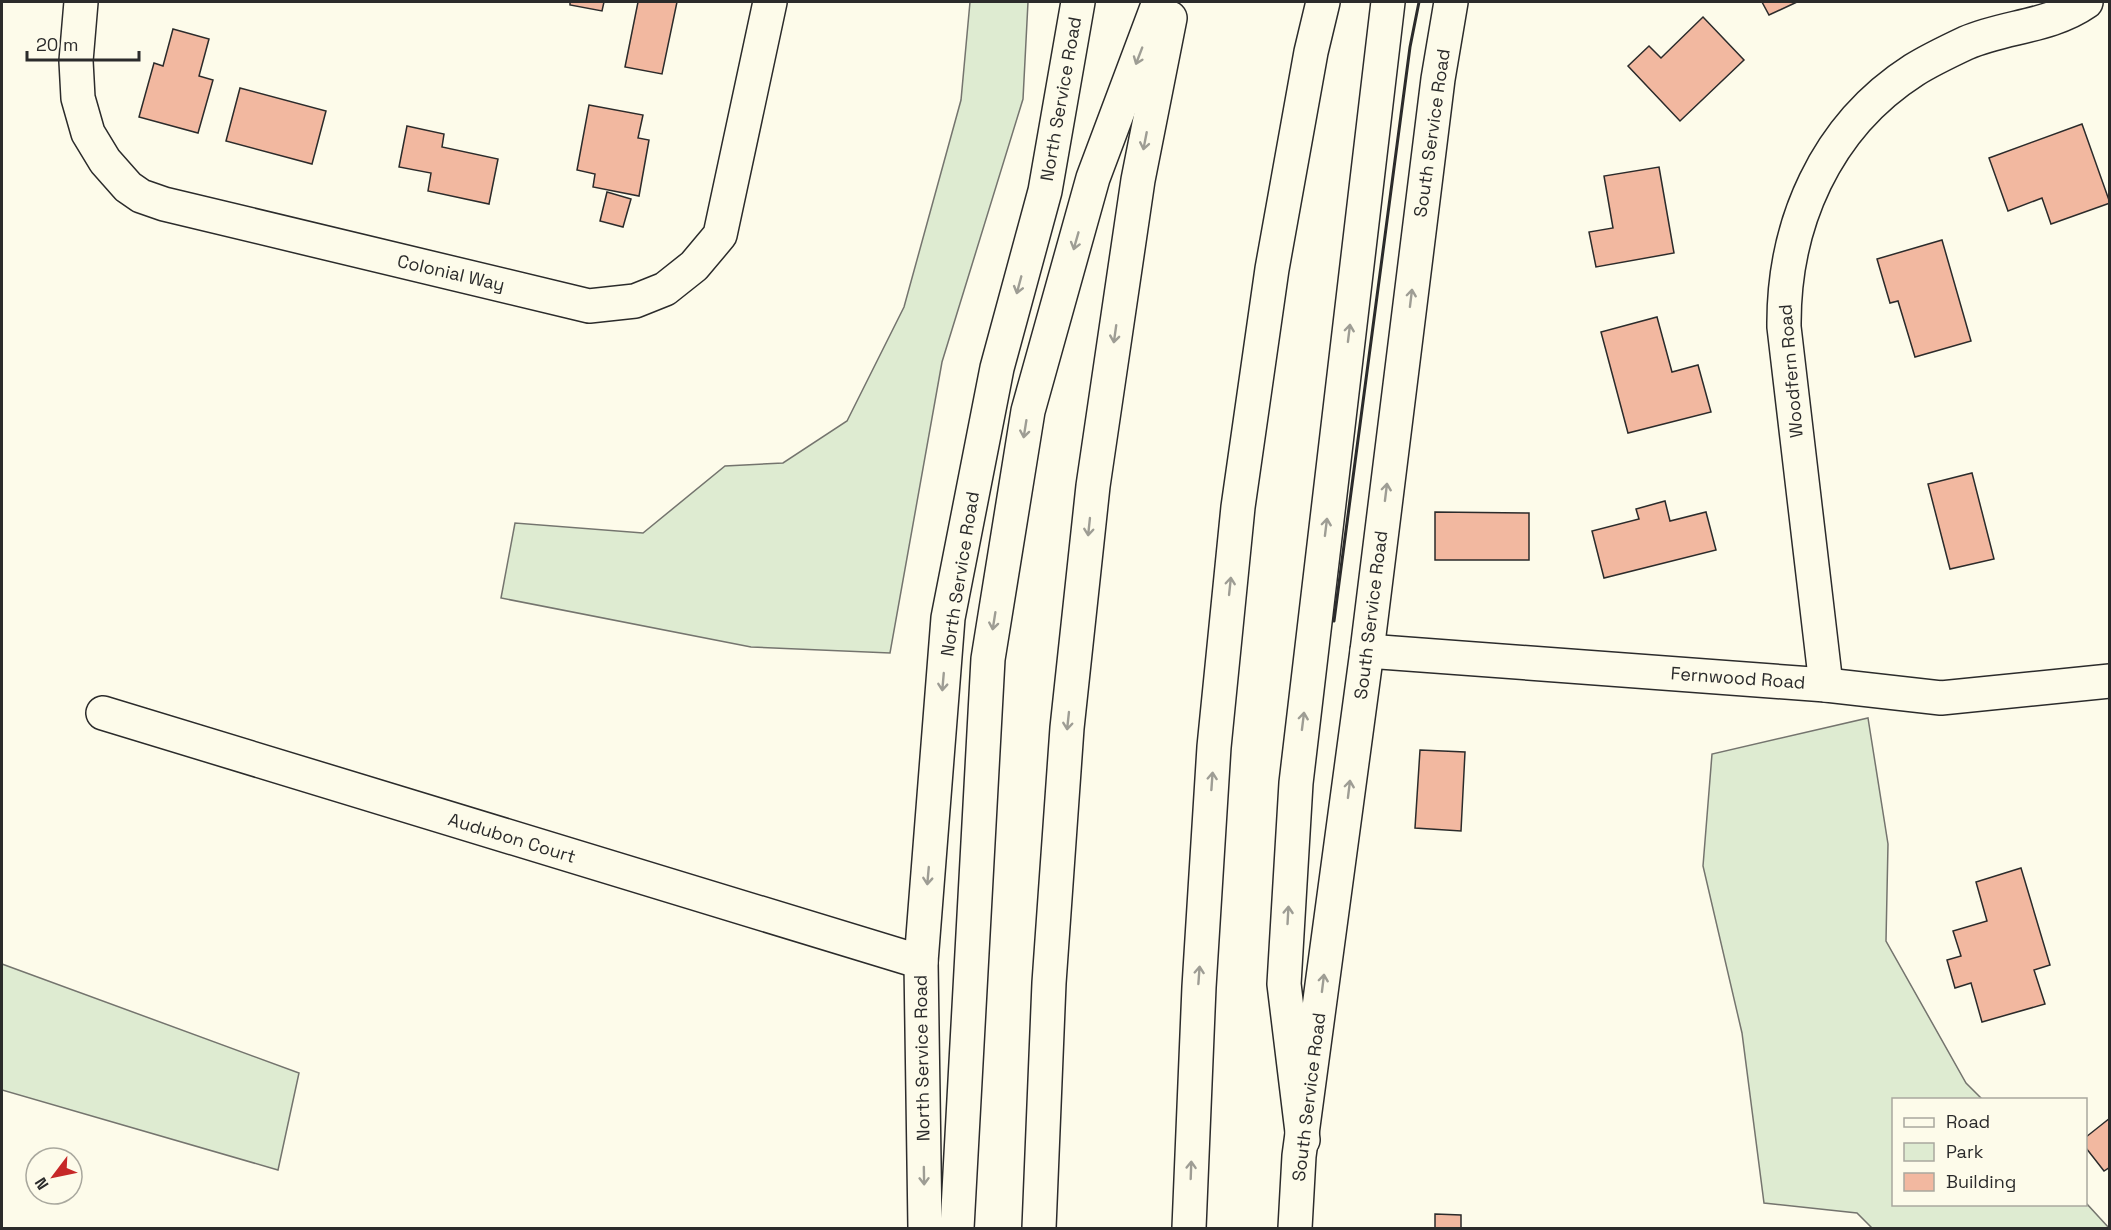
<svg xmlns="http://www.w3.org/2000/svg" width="2111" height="1230" viewBox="0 0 2111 1230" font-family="'Space Grotesk',sans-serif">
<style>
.green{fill:#deebd1;stroke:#74746e;stroke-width:1.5}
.building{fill:#f2b8a0;stroke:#2b2b2b;stroke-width:1.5}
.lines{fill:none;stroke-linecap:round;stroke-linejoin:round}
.minor-casing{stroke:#2b2b2b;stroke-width:36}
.major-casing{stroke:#2b2b2b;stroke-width:36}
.highway-casing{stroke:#2b2b2b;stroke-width:36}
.minor{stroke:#fdfbea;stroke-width:33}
.major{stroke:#fdfbea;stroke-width:33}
.highway{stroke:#fdfbea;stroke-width:33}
.wall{stroke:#2b2b2b;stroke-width:3}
.oneway{stroke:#9e9d94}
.labels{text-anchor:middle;stroke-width:4.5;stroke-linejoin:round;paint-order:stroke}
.street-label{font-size:18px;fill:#2b2b2b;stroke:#fdfbea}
</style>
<rect width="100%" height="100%" fill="#fdfbea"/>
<g class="green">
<polygon points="970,2 1028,2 1023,99 942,362 890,653 751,647 501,598 515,523 643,533 725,466 783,463 847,421 904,307 961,100"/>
<polygon points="1868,718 1888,844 1886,941 1966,1083 1982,1099 1894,1100 1894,1204 2086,1204 2086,1203 2109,1228 1872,1228 1857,1213 1764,1203 1742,1033 1703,866 1712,754"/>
<polygon points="2,964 299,1073 278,1170 2,1090"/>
</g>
<g class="building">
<polygon points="570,2 604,2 602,11 570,5"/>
<polygon points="638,2 677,2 662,74 625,67"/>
<polygon points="1762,2 1797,2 1769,15"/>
<polygon points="1703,17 1744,60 1680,121 1628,66 1649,46 1661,58"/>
<polygon points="173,29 209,39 199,76 213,80 198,133 139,117 154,63 163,66"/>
<polygon points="240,88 326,111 312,164 226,141"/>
<polygon points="589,105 643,115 638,138 649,140 639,196 593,187 595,174 577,170"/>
<polygon points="2082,124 2110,203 2051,224 2042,198 2008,211 1989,158"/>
<polygon points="407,126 444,134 442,147 498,159 489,204 428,191 431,173 399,167"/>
<polygon points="1659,167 1674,253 1596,267 1589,232 1613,228 1604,176"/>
<polygon points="607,192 631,199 623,227 600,221"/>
<polygon points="1942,240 1971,341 1915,357 1898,301 1890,303 1877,259"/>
<polygon points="1657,317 1672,372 1698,365 1711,412 1628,433 1601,332"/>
<polygon points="1972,473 1994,559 1950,569 1928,484"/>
<polygon points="1665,501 1670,521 1706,512 1716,550 1604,578 1592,531 1639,519 1636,509"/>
<polygon points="1435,512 1529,513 1529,560 1435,560"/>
<polygon points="1420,750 1465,752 1461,831 1415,828"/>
<polygon points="2021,868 2050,965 2034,970 2045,1004 1982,1022 1971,983 1955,988 1947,960 1961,956 1953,931 1987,921 1976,882"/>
<polygon points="2110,1118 2110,1167 2104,1171 2086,1148 2086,1137"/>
<polygon points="1435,1214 1461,1215 1461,1228 1435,1228"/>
</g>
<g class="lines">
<defs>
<g id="minor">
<polyline points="81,2 76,61 78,98 88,133 105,161 128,187 141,196 164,204 589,306 635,301 665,289 694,266 720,235 770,2"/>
<polyline points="1367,651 1826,685 1941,698 2110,681"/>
<path d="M1826,685L1784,327C1783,225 1825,127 1914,70C1930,60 1949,51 1966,43C2005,26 2050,27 2086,2"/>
<polyline points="103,713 921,962"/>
</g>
<g id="major">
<polyline points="925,1228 921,962 948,618 997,368 1045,191 1078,2"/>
<polyline points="1295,1228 1299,1156 1367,651 1438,79 1451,2"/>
</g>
<g id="highway">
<polyline points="1303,1140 1284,984 1296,783 1388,2"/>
<polyline points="957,1228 988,659 1028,411 1093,178 1159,2"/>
<polyline points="1039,1228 1049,983 1067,728 1093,486 1138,180 1170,18"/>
<polyline points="1189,1228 1199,987 1214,747 1238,507 1272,269 1311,52 1323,2"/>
</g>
</defs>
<use href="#minor" class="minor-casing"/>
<use href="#major" class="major-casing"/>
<use href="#highway" class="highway-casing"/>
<use href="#minor" class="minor"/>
<use href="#major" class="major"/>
<use href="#highway" class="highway"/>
<polyline class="wall" points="1334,621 1410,47 1419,2"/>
</g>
<defs><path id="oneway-shaft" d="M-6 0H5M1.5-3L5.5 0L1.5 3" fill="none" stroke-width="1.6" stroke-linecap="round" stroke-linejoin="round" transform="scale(1.5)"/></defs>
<g class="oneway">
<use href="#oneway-shaft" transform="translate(1139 56) rotate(111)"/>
<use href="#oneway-shaft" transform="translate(1145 141) rotate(101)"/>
<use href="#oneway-shaft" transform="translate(1076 241) rotate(106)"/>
<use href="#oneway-shaft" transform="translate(1019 285) rotate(105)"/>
<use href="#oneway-shaft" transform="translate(1411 298) rotate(-83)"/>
<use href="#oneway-shaft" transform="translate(1349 333) rotate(-83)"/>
<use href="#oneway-shaft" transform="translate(1115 334) rotate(98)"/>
<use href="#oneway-shaft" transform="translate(1025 429) rotate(99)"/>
<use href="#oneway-shaft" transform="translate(1386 492) rotate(-83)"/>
<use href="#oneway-shaft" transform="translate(1089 527) rotate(96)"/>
<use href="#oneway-shaft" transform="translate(1326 527) rotate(-83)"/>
<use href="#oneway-shaft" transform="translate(1230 586) rotate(-84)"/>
<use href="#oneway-shaft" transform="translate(994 621) rotate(99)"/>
<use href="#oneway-shaft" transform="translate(943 682) rotate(95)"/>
<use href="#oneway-shaft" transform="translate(1068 721) rotate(96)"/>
<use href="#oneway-shaft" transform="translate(1303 721) rotate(-83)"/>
<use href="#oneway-shaft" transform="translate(1212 781) rotate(-86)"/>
<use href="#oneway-shaft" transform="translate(1349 789) rotate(-83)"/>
<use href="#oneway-shaft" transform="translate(928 876) rotate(95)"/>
<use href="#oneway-shaft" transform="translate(1288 915) rotate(-87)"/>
<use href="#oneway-shaft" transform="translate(1199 975) rotate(-86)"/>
<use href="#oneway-shaft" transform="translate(1323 983) rotate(-83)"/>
<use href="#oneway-shaft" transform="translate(1191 1170) rotate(-88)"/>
<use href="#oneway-shaft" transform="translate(924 1176) rotate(89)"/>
</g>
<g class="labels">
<g class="street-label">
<text transform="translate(1061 99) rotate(-80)" y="6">North Service Road</text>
<text transform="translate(1432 133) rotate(-82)" y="6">South Service Road</text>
<text transform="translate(451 273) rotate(13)" y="6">Colonial Way</text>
<text transform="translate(1791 371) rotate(-95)" y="6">Woodfern Road</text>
<text transform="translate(960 574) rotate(-81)" y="6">North Service Road</text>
<text transform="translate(1371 615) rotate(-83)" y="6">South Service Road</text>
<text transform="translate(1738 678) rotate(4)" y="6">Fernwood Road</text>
<text transform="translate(512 838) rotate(17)" y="6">Audubon Court</text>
<text transform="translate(922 1058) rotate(-91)" y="6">North Service Road</text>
<text transform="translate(1309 1097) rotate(-83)" y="6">South Service Road</text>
</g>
</g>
<rect width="2111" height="1230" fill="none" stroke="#2b2b2b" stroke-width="6"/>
<rect x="1892" y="1098" width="195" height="108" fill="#fdfbea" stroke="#a9a89e" stroke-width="1.5"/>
<rect x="1904" y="1118" width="30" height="9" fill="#fdfbea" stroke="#a9a89e" stroke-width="1.5"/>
<text x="1946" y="1128" font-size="18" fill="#2b2b2b">Road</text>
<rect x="1904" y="1143" width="30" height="18" fill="#deebd1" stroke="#a9a89e" stroke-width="1.5"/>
<text x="1946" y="1158" font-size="18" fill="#2b2b2b">Park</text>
<rect x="1904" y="1173" width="30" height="18" fill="#f2b8a0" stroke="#a9a89e" stroke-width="1.5"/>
<text x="1946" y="1188" font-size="18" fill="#2b2b2b">Building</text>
<g transform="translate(54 1176) rotate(238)"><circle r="28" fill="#fdfbea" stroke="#a9a89e" stroke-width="1.5"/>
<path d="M0-4.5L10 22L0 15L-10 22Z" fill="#c62828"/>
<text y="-9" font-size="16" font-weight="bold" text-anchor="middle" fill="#2b2b2b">N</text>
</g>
<path d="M27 51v9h112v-9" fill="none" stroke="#2b2b2b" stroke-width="3"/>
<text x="36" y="51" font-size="18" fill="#2b2b2b" stroke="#fdfbea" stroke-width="4.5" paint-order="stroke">20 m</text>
</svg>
